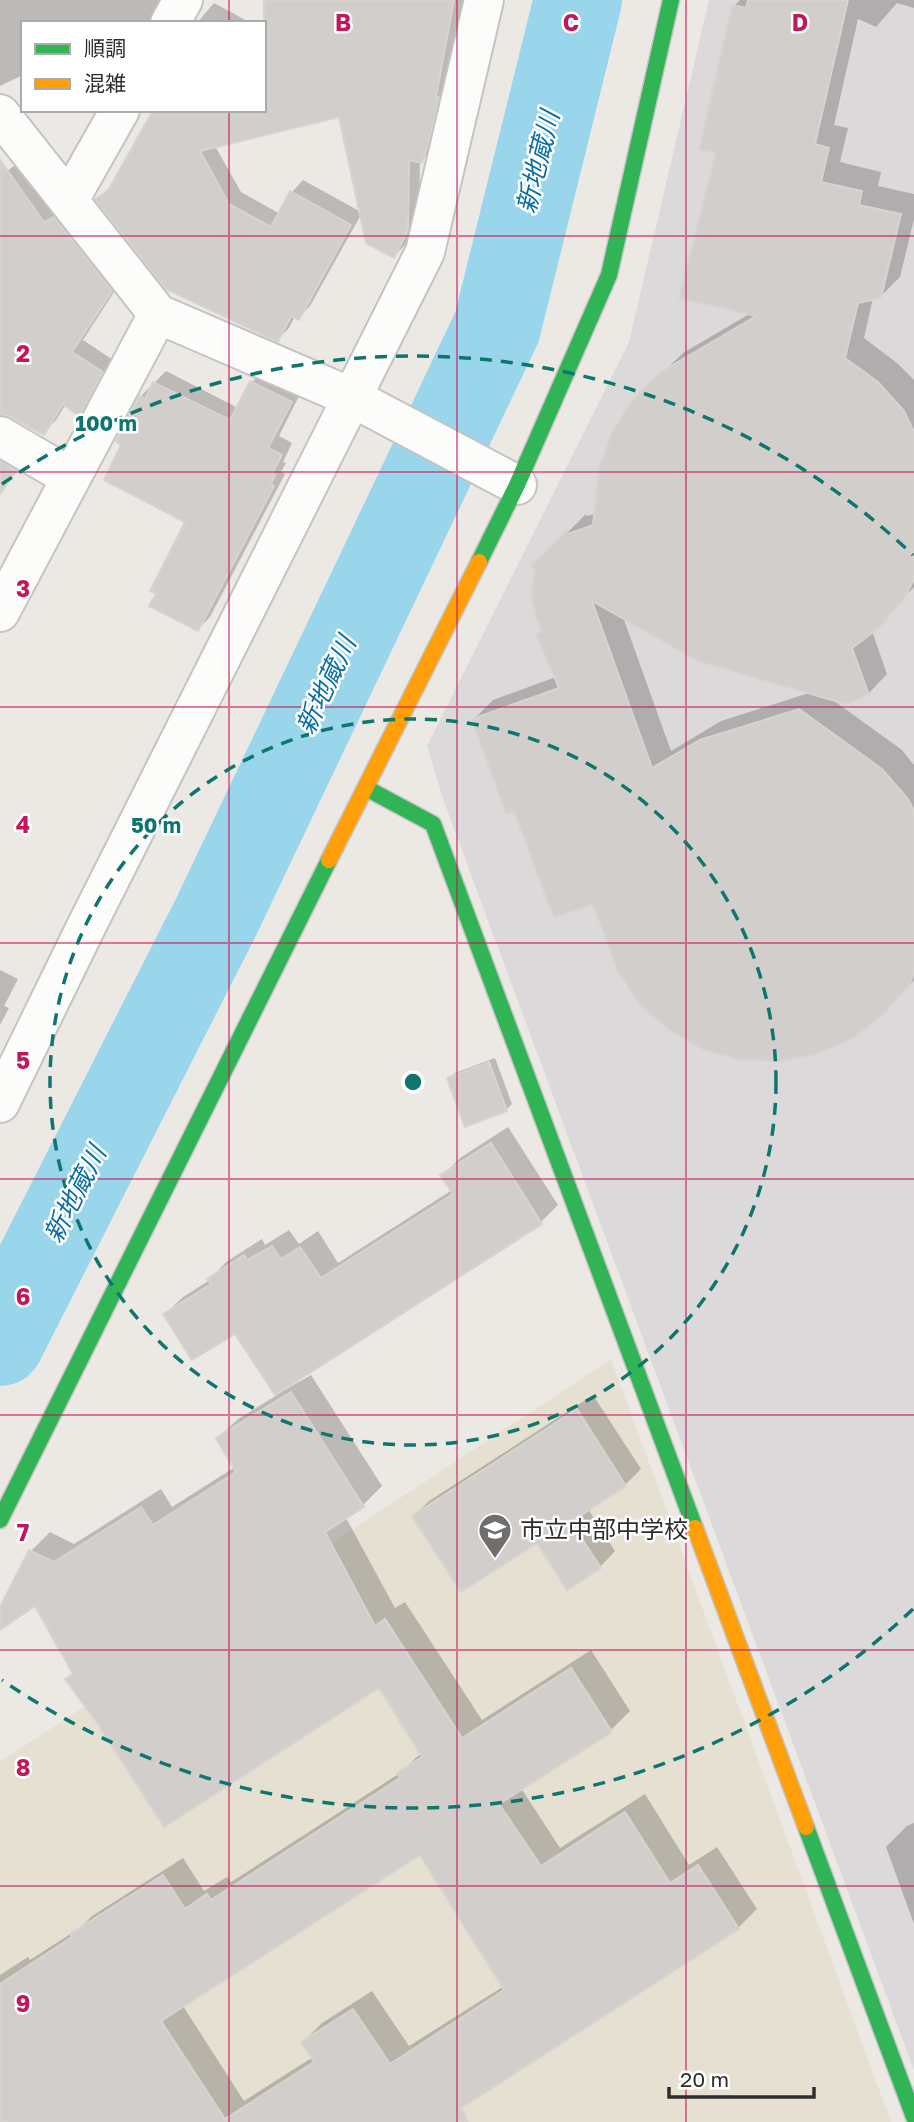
<svg xmlns="http://www.w3.org/2000/svg" width="914" height="2122" viewBox="0 0 914 2122" font-family="'Golos Text','Noto Sans JP',sans-serif">
<style>
.industrial{fill:#dcd9db}
.education{fill:#e6e0d3}
.shadow{fill:#0003;fill-rule:evenodd}
.lines{fill:none;stroke-linecap:round;stroke-linejoin:round}
.river{stroke:#99d6ec;stroke-width:88}
.building{fill:#d1cecb;stroke:#d7d4d0;stroke-width:2;fill-rule:evenodd}
.street-casing{stroke:#c5c4c5;stroke-width:42}
.fast-casing{stroke:#c5c4c5;stroke-width:19}
.slow-casing{stroke:#c5c4c5;stroke-width:19}
.street{stroke:#fcfcfb;stroke-width:38}
.fast{stroke:#30b455;stroke-width:16}
.slow{stroke:#ff9f0a;stroke-width:16}
.grid{fill:none;stroke:#c2185b;stroke-width:2;stroke-opacity:0.55}
.ring{fill:none;stroke:#0f766e;stroke-width:3.5;stroke-dasharray:12 9}
.labels{text-anchor:middle;stroke-width:5;stroke-linejoin:round;paint-order:stroke}
.poi-label{font-size:24px;fill:#2e2e2e;stroke:#fff;text-anchor:start}
.water-label{font-size:26px;font-style:italic;fill:#0d6fa3;stroke:#fff}
.grid-label{font-size:23px;text-anchor:middle;font-weight:bold;fill:#c2185b;stroke:#fff;stroke-width:5;stroke-linejoin:round;paint-order:stroke}
.centre{fill:#0f766e;stroke:#fff;stroke-width:3.5}
.ring-label{font-size:21px;text-anchor:middle;font-weight:bold;fill:#0f766e;stroke:#fff;stroke-width:5;stroke-linejoin:round;paint-order:stroke}
</style>
<rect width="100%" height="100%" fill="#ece8e4"/>
<polygon class="industrial" points="709,0 914,0 914,2070 443,799 427,746 629,342"/>
<polygon class="education" points="611,1359 891,2122 0,2122 0,1762"/>
<g class="shadow">
<polygon points="0,0 162,0 164,23 23,23 23,75 0,86"/>
<path d="M268,0H468L461,11L433,149L420,161L419,217L406,244L394,256L362,213L310,306L298,318L295,316L289,328L277,340L97,199L114,184L264,110ZM340,115L361,212L303,180L292,192L280,214L241,192L215,146Z"/>
<path d="M740,0H914V8L897,3L876,27L858,19L834,125L848,128L840,162L881,172L878,186L914,194V219L900,277L880,297L873,298L864,338L897,363L914,380V587L872,631L887,674L868,694L830,698L902,750L914,765V980L883,1013L594,902L515,809L474,719L493,700L556,677L538,634L542,630L538,568L534,566L586,514L587,516L596,513L655,380L683,353L751,313L718,152L734,6ZM623,617L812,692L721,721L671,751Z"/>
<polygon points="214,3 251,23 197,23"/>
<polygon points="21,161 123,278 83,340 113,360 91,402 79,413 66,404 56,420 44,432 0,404 0,176"/>
<polygon points="263,370 302,390 279,436 292,443 283,462 286,463 281,472 285,474 210,617 198,629 187,521 124,444 141,396 166,371 238,408 252,382"/>
<polygon points="0,970 18,979 4,1006 9,1008 0,1025"/>
<polygon points="495,1058 512,1104 506,1110 449,1079 455,1073"/>
<path d="M508,1127L558,1205L541,1222L282,1388L283,1391L311,1375L382,1486L363,1505L345,1516L395,1608L405,1602L482,1720L591,1650L630,1711L611,1730L521,1788L560,1848L645,1794L689,1865L717,1847L757,1909L738,1928L437,2122H0V1975L28,1957L30,1960L81,1927L92,1916L183,1858L204,1891L227,1877L231,1882L400,1773L421,1753L379,1686L99,1723L67,1679L74,1672L35,1604L0,1628V1611L31,1551L50,1532L74,1544L161,1489L172,1507L235,1467L218,1438L238,1419L277,1395L236,1331L165,1314L183,1297L210,1280L226,1262L262,1239L265,1245L289,1230L299,1244L318,1231L338,1263L452,1190L443,1176L460,1158ZM420,1853L504,1986L409,2046L372,1991L322,2023L303,2042L313,2057L244,2101L183,2006Z"/>
<polygon points="593,1395 641,1469 625,1485 588,1509 615,1551 600,1567 537,1541 414,1516 429,1501"/>
<polygon points="914,1823 914,1924 886,1847 907,1826"/>
</g>
<g class="lines">
<polyline class="river" points="0,1342 217,915 497,327 578,0"/>
</g>
<g class="building">
<polygon points="264,0 454,0 436,97 439,97 430,137 422,163 409,160 408,230 394,258 366,243 339,117 200,151 229,204 271,227 290,191 351,225 299,320 291,316 278,342 166,289 95,199 108,191 153,110 264,110"/>
<polygon points="748,0 848,0 815,144 829,148 821,182 862,191 859,205 901,214 881,298 858,303 845,358 878,382 904,411 914,432 914,579 905,597 880,627 852,648 869,695 845,704 698,661 592,601 652,768 700,740 799,709 882,769 908,799 914,811 914,974 909,984 884,1014 853,1038 817,1054 779,1061 740,1060 702,1049 668,1029 639,1003 618,971 593,904 554,918 514,811 506,814 472,719 559,688 536,634 541,632 532,600 533,580 536,569 531,566 567,531 568,534 593,525 599,469 612,432 633,399 661,372 756,316 679,298 716,153 699,150 732,5 746,8"/>
<polygon points="0,160 44,222 54,217 112,291 72,352 103,372 79,416 63,404 44,435 11,417 0,414"/>
<polygon points="250,381 292,402 268,448 282,455 272,474 275,475 271,484 274,486 198,631 149,606 156,594 150,591 185,522 104,480 121,445 116,441 140,395 145,399 153,382 230,420"/>
<polygon points="0,461 16,471 0,494"/>
<polygon points="489,1062 507,1111 465,1127 447,1078"/>
<polygon points="491,1143 542,1224 275,1395 235,1334 192,1360 163,1314 211,1284 207,1279 244,1255 247,1260 272,1246 281,1259 300,1247 321,1278 453,1194 440,1175"/>
<path d="M291,1392L364,1507L325,1532L375,1626L385,1619L462,1738L571,1668L612,1732L499,1804L541,1866L625,1812L670,1883L698,1865L739,1929L461,2108L468,2122H0V1984L72,1937L70,1934L163,1875L185,1909L207,1894L211,1900L400,1778L397,1773L422,1757L379,1688L164,1827L98,1724L65,1679L73,1674L35,1606L0,1630V1607L29,1550L54,1562L141,1507L153,1525L236,1472L216,1438ZM420,1855L504,1990L390,2064L353,2009L301,2042L314,2062L225,2119L161,2021Z"/>
<polygon points="577,1409 626,1486 571,1522 601,1568 567,1590 537,1543 461,1592 412,1516"/>
</g>
<g class="lines">
<defs>
<g id="street">
<polyline points="170,23 183,0"/>
<polyline points="0,114 158,314 353,398 517,485"/>
<polyline points="69,200 120,110"/>
<polyline points="0,436 70,477"/>
<polyline points="0,612 158,314"/>
<polyline points="0,1103 85,929 425,252 484,0"/>
</g>
<g id="fast">
<polyline points="479,562 517,485 609,275 671,0"/>
<polyline points="366,788 433,824 695,1528"/>
<polyline points="0,1520 329,860"/>
<polyline points="806,1827 914,2117"/>
</g>
<g id="slow">
<polyline points="329,860 479,562"/>
<polyline points="695,1528 806,1827"/>
</g>
</defs>
<use href="#street" class="street-casing"/>
<use href="#fast" class="fast-casing"/>
<use href="#slow" class="slow-casing"/>
<use href="#street" class="street"/>
<use href="#fast" class="fast"/>
<use href="#slow" class="slow"/>
</g>
<path class="grid" d="M229,0V23M457,0V2122M686,0V2122M229,110V2122M0,236H914M0,472H914M0,707H914M0,943H914M0,1179H914M0,1415H914M0,1650H914M0,1886H914"/>
<g class="ring">
<circle cx="413" cy="1082" r="363"/>
<path d="M913 1609A726 726 0 0 1 2 1680M2 484A726 726 0 0 1 913 555"/>
</g>
<defs>
<symbol id="school-pin" viewBox="-11 -11 22 30"><path d="M0 17L-7.5 6A9.5 9.5 0 1 1 7.5 6Z" fill="#706f6e" stroke="#fff"/><path d="M0-5L7-2L0 1L-7-2ZM-4 1L0 2.5L4 1V4Q0 6-4 4Z" fill="#fff"/></symbol>
</defs>
<g fill-rule="evenodd">
<use href="#school-pin" x="476" y="1511" width="38" height="52"/>
</g>
<g class="labels">
<g class="poi-label">
<text x="520" y="1538">市立中部中学校</text>
</g>
<g class="water-label">
<text transform="translate(538 162) rotate(-76)" y="9">新地蔵川</text>
<text transform="translate(326 685) rotate(-65)" y="9">新地蔵川</text>
<text transform="translate(75 1194) rotate(-63)" y="9">新地蔵川</text>
</g>
</g>
<g class="grid-label">
<text x="343" y="31">B</text>
<text x="571" y="31">C</text>
<text x="800" y="31">D</text>
<text x="23" y="362">2</text>
<text x="23" y="597">3</text>
<text x="23" y="833">4</text>
<text x="23" y="1069">5</text>
<text x="23" y="1305">6</text>
<text x="23" y="1541">7</text>
<text x="23" y="1776">8</text>
<text x="23" y="2012">9</text>
</g>
<circle cx="413" cy="1082" r="10" class="centre"/>
<g class="ring-label">
<text x="106" y="431">100 m</text>
<text x="156" y="833">50 m</text>
</g>
<rect x="21" y="21" width="245" height="91" fill="#ffffff" stroke="#ababab" stroke-width="2"/>
<rect x="35" y="44" width="35" height="10" fill="#30b455" stroke="#ababab" stroke-width="2"/>
<text x="84" y="56" font-size="21" fill="#2e2e2e">順調</text>
<rect x="35" y="79" width="35" height="10" fill="#ff9f0a" stroke="#ababab" stroke-width="2"/>
<text x="84" y="91" font-size="21" fill="#2e2e2e">混雑</text>
<path d="M669 2087v10h145v-10" fill="none" stroke="#2e2e2e" stroke-width="3.5"/>
<text x="680" y="2087" font-size="21" fill="#2e2e2e" stroke="#ffffff" stroke-width="5" paint-order="stroke">20 m</text>
</svg>
